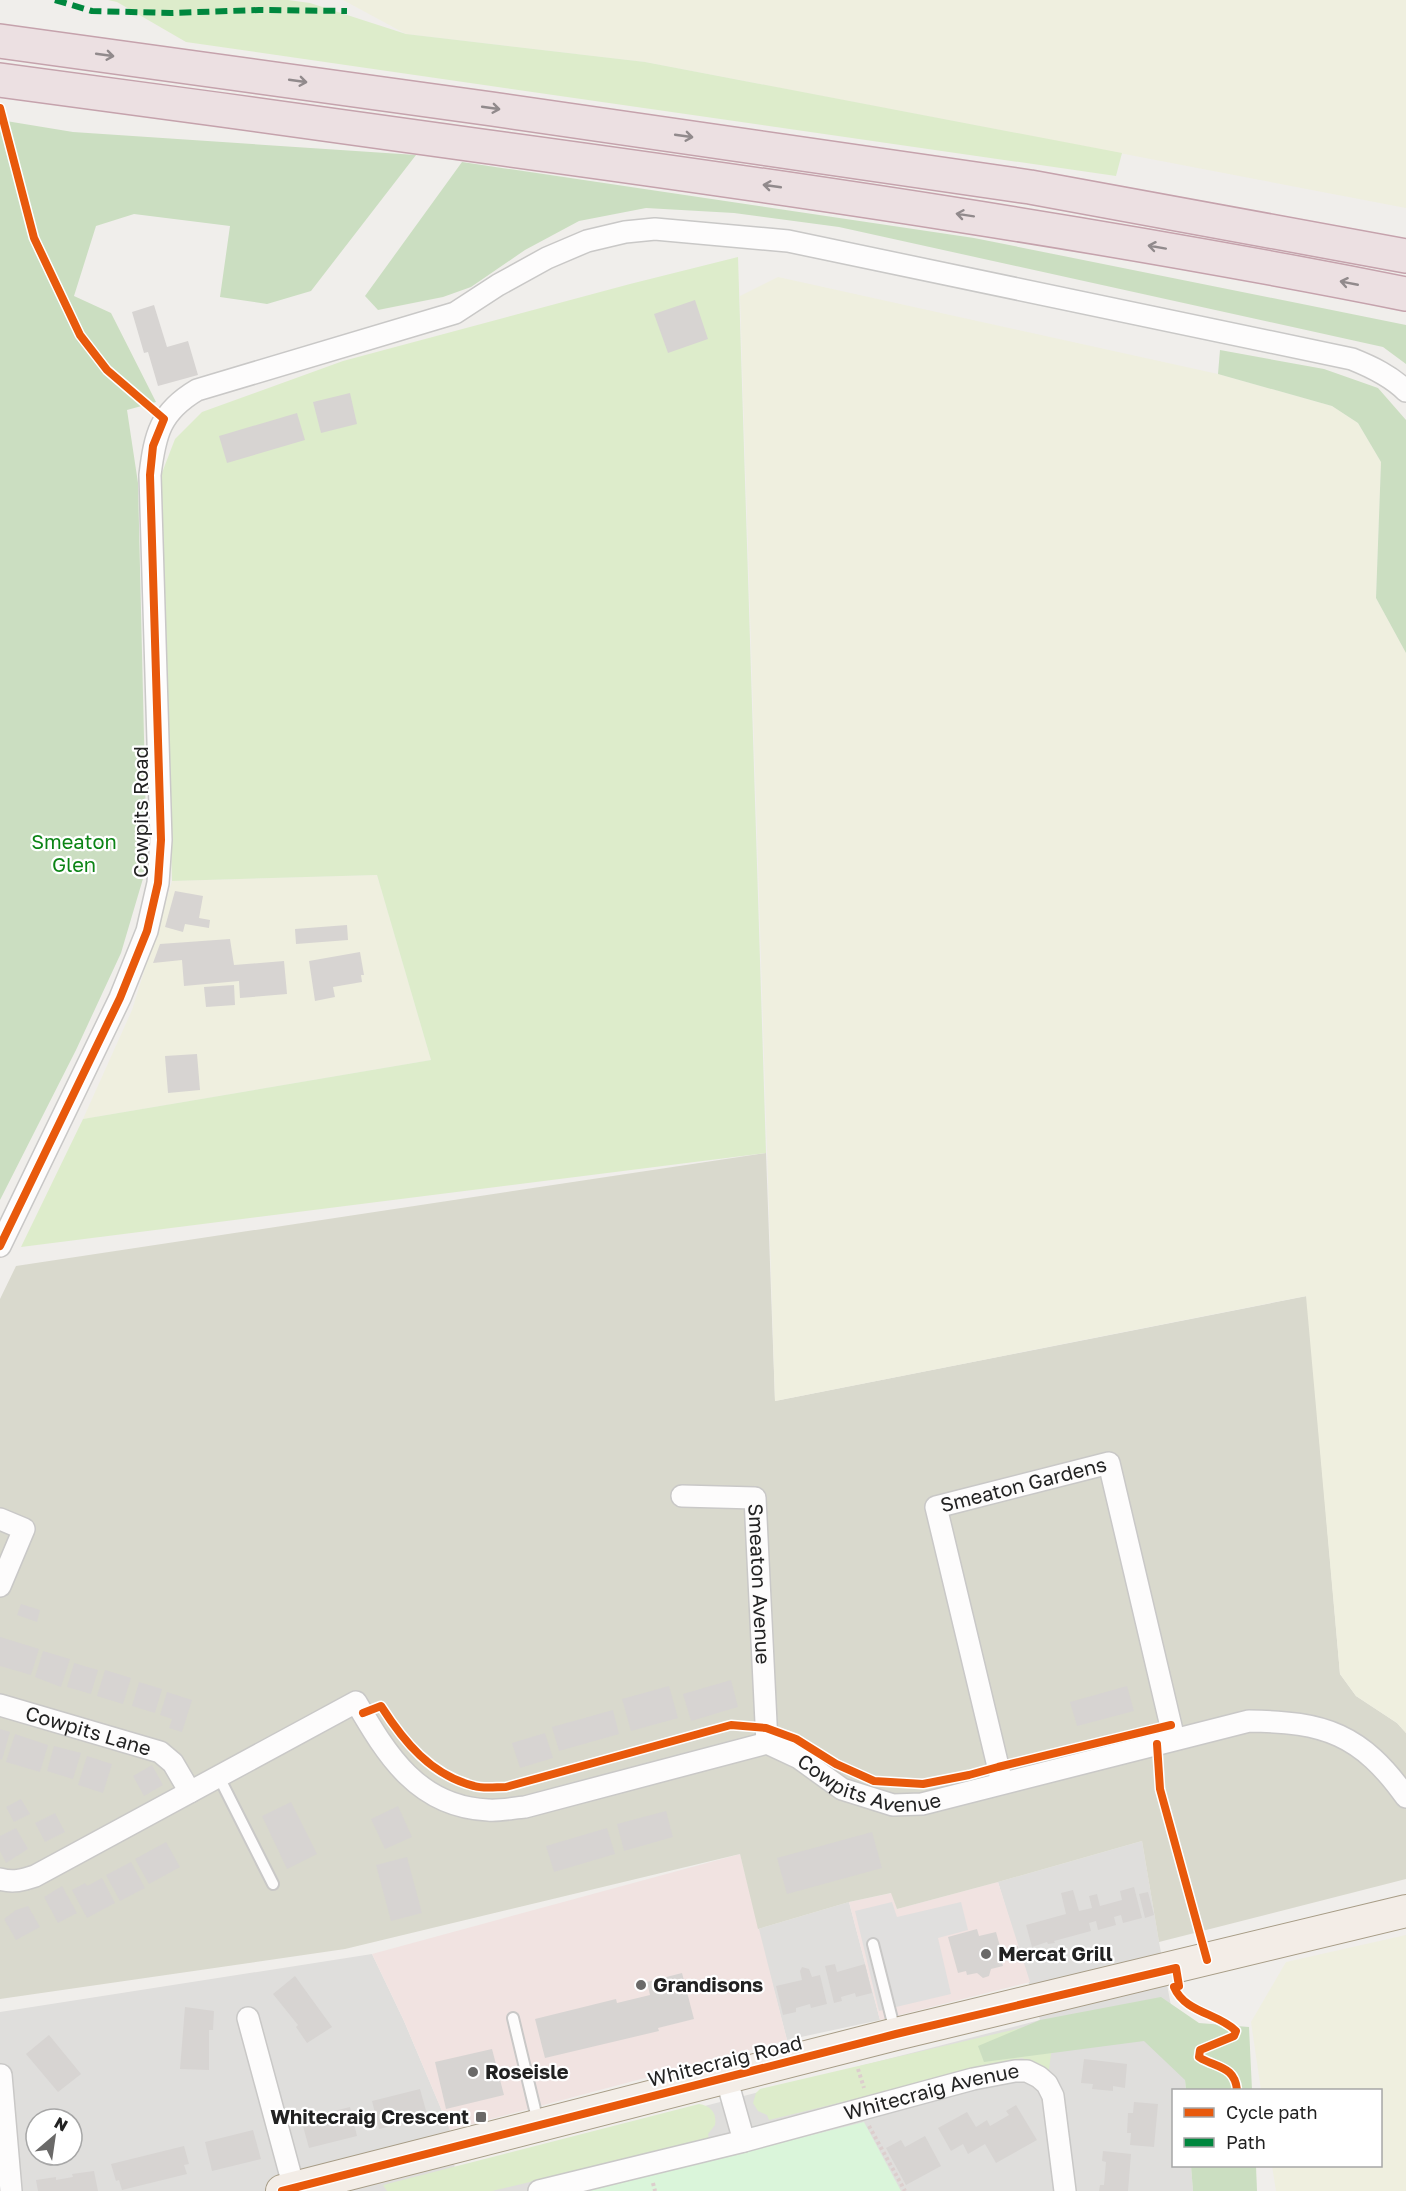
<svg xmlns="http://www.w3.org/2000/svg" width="1406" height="2191" viewBox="0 0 1406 2191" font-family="'Golos Text',sans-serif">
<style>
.residential{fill:#dfdedc;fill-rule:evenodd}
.commercial{fill:#f1e3e1}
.construction{fill:#d9d9cd}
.farmland{fill:#efefdf}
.grass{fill:#ddeccb}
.forest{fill:#cbdec1}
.park{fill:#daf5da}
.parking{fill:#e0dfde}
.building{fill:#d7d4d2}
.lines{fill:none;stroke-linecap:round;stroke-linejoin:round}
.lane-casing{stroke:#c9c8c7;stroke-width:14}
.street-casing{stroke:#c9c8c7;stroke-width:24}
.primary-casing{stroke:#a79c86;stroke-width:34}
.highway-casing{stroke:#c5a2ac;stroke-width:36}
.path{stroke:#dccecd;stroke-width:4;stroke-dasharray:3 3;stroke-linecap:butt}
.lane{stroke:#fdfcfc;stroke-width:10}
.street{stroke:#fdfcfc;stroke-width:21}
.primary{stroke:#f3ede7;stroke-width:32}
.highway{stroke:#ece0e2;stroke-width:33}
.quiet{stroke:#00873e;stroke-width:6;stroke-dasharray:12 6;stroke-linecap:butt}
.cycleway-casing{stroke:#fff;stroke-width:11}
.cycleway{stroke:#e8590c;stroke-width:8}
.oneway{stroke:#918a8c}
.poi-dot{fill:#6a6968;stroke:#fff;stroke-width:2}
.labels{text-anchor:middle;stroke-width:4.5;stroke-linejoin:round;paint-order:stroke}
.street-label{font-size:20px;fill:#222;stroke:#fff}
.park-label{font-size:20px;fill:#0c8416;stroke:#fff}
.poi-label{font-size:20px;font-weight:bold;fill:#222;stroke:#fff;text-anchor:start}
</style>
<rect width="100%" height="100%" fill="#f0eeeb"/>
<g class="residential">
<path d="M1142,1841L1159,1942L1185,2080L1186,2090H1174V2166H1191L1193,2191H0V2012L372,1954L404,2021L450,2130L455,2170L1040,2020L998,1882ZM36,2119H72V2155H36Z"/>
<polygon points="849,1902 880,2020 787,2040 758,1929"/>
</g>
<g class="commercial">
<polygon points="740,1854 787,2040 450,2130 404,2021 372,1954"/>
<polygon points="998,1882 1030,1982 880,2020 849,1902 892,1893 897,1909"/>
</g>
<polygon class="construction" points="766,1153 775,1401 1307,1296 1340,1674 1356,1696 1397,1723 1406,1733 1406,1879 1159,1942 1142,1841 998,1882 897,1909 891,1893 849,1902 758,1929 740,1854 345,1949 0,1999 0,1299 16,1266"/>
<g class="farmland">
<polygon points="343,0 1406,0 1406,208 645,62 406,34"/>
<polygon points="778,277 1218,374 1332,406 1358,423 1381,462 1376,598 1406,653 1406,1733 1397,1723 1356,1696 1340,1674 1306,1296 775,1401 740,296"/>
<polygon points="377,875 431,1060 83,1119 132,1010 172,881"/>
<polygon points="1406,1935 1406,2191 1276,2191 1272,2166 1380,2166 1380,2090 1261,2090 1251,2022 1286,1962"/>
</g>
<g class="grass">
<polygon points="108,0 288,0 310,3 406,34 645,62 1122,153 1116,176 186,42 117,2"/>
<polygon points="738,257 766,1153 21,1247 83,1119 431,1060 377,875 172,881 160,478 175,439 202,412 343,361 630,284"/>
<polygon points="1055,2020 1049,2070 1022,2058 769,2120 767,2115 758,2111 753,2103 756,2093 760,2089"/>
<path d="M699,2104C711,2106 717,2113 715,2125L708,2134L709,2139L492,2191H387L383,2185Z"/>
</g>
<g class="forest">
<polygon points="0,120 73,132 416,155 311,291 267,304 220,297 230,226 134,214 96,226 74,296 111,313 156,402 127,410 138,483 147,865 121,953 76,1050 0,1200"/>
<polygon points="462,162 974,238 1406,325 1406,364 1383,347 839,227 734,213 646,208 579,221 525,250 471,287 443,297 378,310 365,296"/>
<polygon points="1220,350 1324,369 1378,388 1406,420 1406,653 1376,598 1381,462 1358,423 1332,406 1218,374"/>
<polygon points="1161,1997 1199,2023 1249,2027 1252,2090 1186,2090 1185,2080 1144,2041 984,2062 978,2046 1040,2020"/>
<polygon points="1191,2166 1256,2166 1257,2191 1193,2191"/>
</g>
<polygon class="park" points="864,2122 901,2191 587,2191"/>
<polygon class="parking" points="892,1902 897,1917 961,1902 968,1930 938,1938 951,1994 879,2011 855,1911"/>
<g class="building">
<polygon points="695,300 708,339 668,353 654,314"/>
<polygon points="154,305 167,347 188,341 198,375 158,386 148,352 144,353 132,312"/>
<polygon points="350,393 357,424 321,433 313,402"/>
<polygon points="297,413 305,440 227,463 219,436"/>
<polygon points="175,891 203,896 199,918 210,920 209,928 185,924 183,932 165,927"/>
<polygon points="347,925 348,940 296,944 295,929"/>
<polygon points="230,939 234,965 284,961 287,994 240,998 239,981 184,986 182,960 153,963 160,944"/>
<polygon points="360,952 364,975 361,975 362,982 333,987 335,997 315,1001 309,961"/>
<polygon points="234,985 235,1005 206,1007 204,987"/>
<polygon points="197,1054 200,1090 168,1093 165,1056"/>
<polygon points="21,1604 40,1610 37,1622 17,1615"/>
<polygon points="0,1637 39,1649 31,1675 0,1666"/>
<polygon points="43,1651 70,1659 61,1687 35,1677"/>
<polygon points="74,1663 98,1670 91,1694 67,1687"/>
<polygon points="105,1670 131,1678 123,1704 97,1696"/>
<polygon points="731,1680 738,1707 691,1721 683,1694"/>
<polygon points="139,1682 162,1689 155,1713 132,1706"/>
<polygon points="669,1686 678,1718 631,1731 622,1699"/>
<polygon points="1127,1686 1134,1711 1077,1726 1070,1702"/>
<polygon points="167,1692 192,1700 182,1732 169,1728 172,1719 160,1715"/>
<polygon points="613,1710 619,1734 559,1751 552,1727"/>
<polygon points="0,1729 10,1732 2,1760 0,1759"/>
<polygon points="545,1733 553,1758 520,1768 512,1743"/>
<polygon points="15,1734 48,1745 40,1772 6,1762"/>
<polygon points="54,1746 81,1753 73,1779 47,1771"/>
<polygon points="87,1756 112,1764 103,1793 78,1785"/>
<polygon points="152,1765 163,1785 144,1796 133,1776"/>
<polygon points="21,1799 30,1814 14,1822 6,1807"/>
<polygon points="291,1802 317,1854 287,1869 262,1816"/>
<polygon points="398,1806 412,1837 385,1849 371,1819"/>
<polygon points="666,1811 673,1837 624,1851 617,1824"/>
<polygon points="55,1813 65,1832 45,1842 35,1823"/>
<polygon points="16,1828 28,1849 6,1863 0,1851 0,1836"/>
<polygon points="607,1828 615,1854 554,1872 546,1846"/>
<polygon points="872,1832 882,1868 787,1894 777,1858"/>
<polygon points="166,1842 180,1867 149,1884 135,1859"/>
<polygon points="407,1857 422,1913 391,1921 376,1865"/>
<polygon points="131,1862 145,1888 120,1901 106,1875"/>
<polygon points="102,1878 115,1903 87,1918 72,1890 85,1883 87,1886"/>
<polygon points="62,1886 77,1913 58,1923 44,1897"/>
<polygon points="1134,1887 1142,1918 1123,1923 1121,1915 1114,1917 1116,1925 1098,1930 1096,1921 1089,1923 1091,1931 1054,1941 1055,1943 1048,1944 1047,1942 1032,1947 1026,1925 1066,1914 1061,1893 1073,1890 1079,1911 1092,1908 1089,1896 1097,1894 1100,1906 1122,1900 1120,1891"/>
<polygon points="1148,1892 1154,1915 1145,1918 1139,1894"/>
<polygon points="28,1906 40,1927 16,1940 4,1919 16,1910"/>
<polygon points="977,1929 979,1936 996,1932 1001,1950 1018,1946 1021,1957 1002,1962 1003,1966 991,1969 989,1976 983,1978 977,1973 967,1975 966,1971 958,1973 948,1937"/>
<polygon points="835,1964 837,1972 865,1964 872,1993 856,1997 855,1993 841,1997 842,2001 834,2003 825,1966"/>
<polygon points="802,1967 809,1969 812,1977 820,1975 827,2004 811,2008 810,2004 796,2008 796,2012 783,2015 776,1986 802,1980 800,1971"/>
<polygon points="682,1973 694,2019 658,2028 659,2031 545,2058 535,2019 616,1999 617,2003 650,1995 647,1982"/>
<polygon points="295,1976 332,2027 307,2043 296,2027 298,2025 273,1994"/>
<polygon points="185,2007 214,2011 213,2030 209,2030 209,2070 180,2069"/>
<polygon points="49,2035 81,2074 58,2092 26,2054"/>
<polygon points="492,2049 504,2095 446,2109 435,2062"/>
<polygon points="1084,2059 1127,2064 1125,2088 1113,2086 1113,2091 1092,2089 1093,2084 1081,2083"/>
<polygon points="420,2089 428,2118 379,2129 372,2101"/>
<polygon points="1134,2102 1158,2104 1154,2147 1130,2145 1131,2133 1127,2133 1128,2113 1133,2113"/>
<polygon points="1016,2105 1037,2140 996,2163 985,2144 968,2154 963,2144 951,2151 938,2128 967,2112 976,2127 987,2120 990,2126 1009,2115 1006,2111"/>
<polygon points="350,2107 357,2136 309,2148 301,2119"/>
<polygon points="253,2130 261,2159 212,2171 205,2142"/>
<polygon points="925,2136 941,2166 906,2185 886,2148 901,2140 905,2147"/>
<polygon points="184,2146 189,2164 184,2165 187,2174 122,2190 119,2180 116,2181 111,2164"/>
<polygon points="1103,2151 1131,2154 1128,2191 1099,2191 1100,2185 1104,2185 1106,2162 1102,2161"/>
<polygon points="94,2171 98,2191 38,2191 36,2180 56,2177 56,2180 73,2177 72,2174"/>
</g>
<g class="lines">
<defs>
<g id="lane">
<polyline points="219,1777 273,1884"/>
<polyline points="873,1944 895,2031"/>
<polyline points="513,2018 538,2122"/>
</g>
<g id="street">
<path d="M0,1246L120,998L147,931L158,883L161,840L150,475C155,434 160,412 197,390L455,313L498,285L547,258L587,241L625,232L655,229L788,241L1352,359C1372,367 1391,376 1406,391"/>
<path id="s1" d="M682,1496L755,1498L767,1743"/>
<polyline points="0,1519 24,1529 0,1586"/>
<path id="s2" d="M0,1705L160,1752L173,1763L190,1792"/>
<path id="s3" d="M1002,1783L936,1507L1109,1463L1174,1739"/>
<path id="s4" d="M0,1879C13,1883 23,1880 35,1876L356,1702C387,1755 418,1807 488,1810C500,1811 513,1808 525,1807L767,1743L799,1758L842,1789L893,1805L922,1804L1249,1721C1325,1722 1361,1734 1406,1797"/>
<polyline points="248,2018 294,2188"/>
<polyline points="1,2075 11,2191"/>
<polyline points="726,2077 744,2141"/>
<path id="s5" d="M539,2191L744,2141L973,2079L1015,2071H1027L1039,2077L1047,2084L1053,2096L1065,2191"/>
</g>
<polyline id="primary" points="282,2191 896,2034 1406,1911"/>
<g id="highway">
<polyline points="0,41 492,109 1030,187 1406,256"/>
<path d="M0,80C161,101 321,124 482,146C791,188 1100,233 1406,294"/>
</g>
</defs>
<use href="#lane" class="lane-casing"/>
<use href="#street" class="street-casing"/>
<use href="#primary" class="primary-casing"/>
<use href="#highway" class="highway-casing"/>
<g class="path">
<polyline points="858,2069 864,2088"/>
<polyline points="869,2126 905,2191"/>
<polyline points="653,2183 655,2191"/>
</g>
<use href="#lane" class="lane"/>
<use href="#street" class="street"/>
<use href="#primary" class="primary"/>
<use href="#highway" class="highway"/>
<polyline class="quiet" points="55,0 92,11 171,13 259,10 347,11"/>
<defs>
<g id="cycleway">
<polyline points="0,108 34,238 80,335 107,370 164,419 153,446 150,475 161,840 158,883 147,931 120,998 0,1246"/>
<path d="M363,1713L381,1706C404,1742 431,1775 474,1786C483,1789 496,1787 506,1787L731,1725L766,1728L796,1739L836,1764L874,1781L923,1784L969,1775L998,1767L1171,1725"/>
<polyline points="1157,1744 1160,1789 1207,1960"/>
<path d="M282,2191L896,2034L1176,1968L1179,1986L1174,1987C1185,2013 1218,2013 1236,2031L1234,2036L1200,2050L1199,2057L1202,2059C1220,2068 1235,2068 1237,2090"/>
</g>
</defs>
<use href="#cycleway" class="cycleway-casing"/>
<use href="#cycleway" class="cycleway"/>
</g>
<defs><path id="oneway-shaft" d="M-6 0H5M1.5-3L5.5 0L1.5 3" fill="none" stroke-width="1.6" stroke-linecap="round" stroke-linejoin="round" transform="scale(1.5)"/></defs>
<g class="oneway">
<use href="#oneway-shaft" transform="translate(105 55) rotate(8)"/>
<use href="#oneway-shaft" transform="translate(298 81) rotate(8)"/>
<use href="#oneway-shaft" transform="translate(491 108) rotate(8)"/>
<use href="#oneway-shaft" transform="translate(684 136) rotate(8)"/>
<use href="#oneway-shaft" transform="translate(772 186) rotate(-172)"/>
<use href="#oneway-shaft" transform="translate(965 215) rotate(-171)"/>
<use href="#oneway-shaft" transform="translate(1157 247) rotate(-170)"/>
<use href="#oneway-shaft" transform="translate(1349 283) rotate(-169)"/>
</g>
<g class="poi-dot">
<circle cx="986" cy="1954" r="6"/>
<circle cx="641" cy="1985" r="6"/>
<circle cx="473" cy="2072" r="6"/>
<rect x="475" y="2111" width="12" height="12" rx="3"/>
</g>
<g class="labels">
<g class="street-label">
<text transform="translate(141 812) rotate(-90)" y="7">Cowpits Road</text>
<text dy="7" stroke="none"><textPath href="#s3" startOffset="374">Smeaton Gardens</textPath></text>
<text dy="7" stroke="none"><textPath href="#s1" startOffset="159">Smeaton Avenue</textPath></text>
<text dy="7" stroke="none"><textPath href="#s2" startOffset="92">Cowpits Lane</textPath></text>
<text dy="7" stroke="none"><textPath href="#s4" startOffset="981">Cowpits Avenue</textPath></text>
<text transform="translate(725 2061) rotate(-14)" y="7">Whitecraig Road</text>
<text dy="7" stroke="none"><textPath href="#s5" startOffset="405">Whitecraig Avenue</textPath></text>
</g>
<g class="park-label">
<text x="74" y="849">Smeaton<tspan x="74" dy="23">Glen</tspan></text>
</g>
<g class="poi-label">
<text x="998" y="1961">Mercat Grill</text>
<text x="653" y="1992">Grandisons</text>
<text x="485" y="2079">Roseisle</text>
<text x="469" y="2124" text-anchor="end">Whitecraig Crescent</text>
</g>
</g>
<rect x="1172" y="2089" width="210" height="78" fill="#ffffff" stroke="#a7a7a7" stroke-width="1.5"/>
<rect x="1184" y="2108" width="30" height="9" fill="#e8590c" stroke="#a7a7a7" stroke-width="1.5"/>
<text x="1226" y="2119" font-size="18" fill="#222222">Cycle path</text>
<rect x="1184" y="2138" width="30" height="9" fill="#00873e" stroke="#a7a7a7" stroke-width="1.5"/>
<text x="1226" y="2149" font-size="18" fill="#222222">Path</text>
<g transform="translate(54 2137) rotate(29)"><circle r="28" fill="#ffffff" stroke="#a7a7a7" stroke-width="1.5"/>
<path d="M0-4.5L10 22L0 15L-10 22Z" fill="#6a6968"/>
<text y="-9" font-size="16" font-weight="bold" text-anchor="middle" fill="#222222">N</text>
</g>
</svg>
